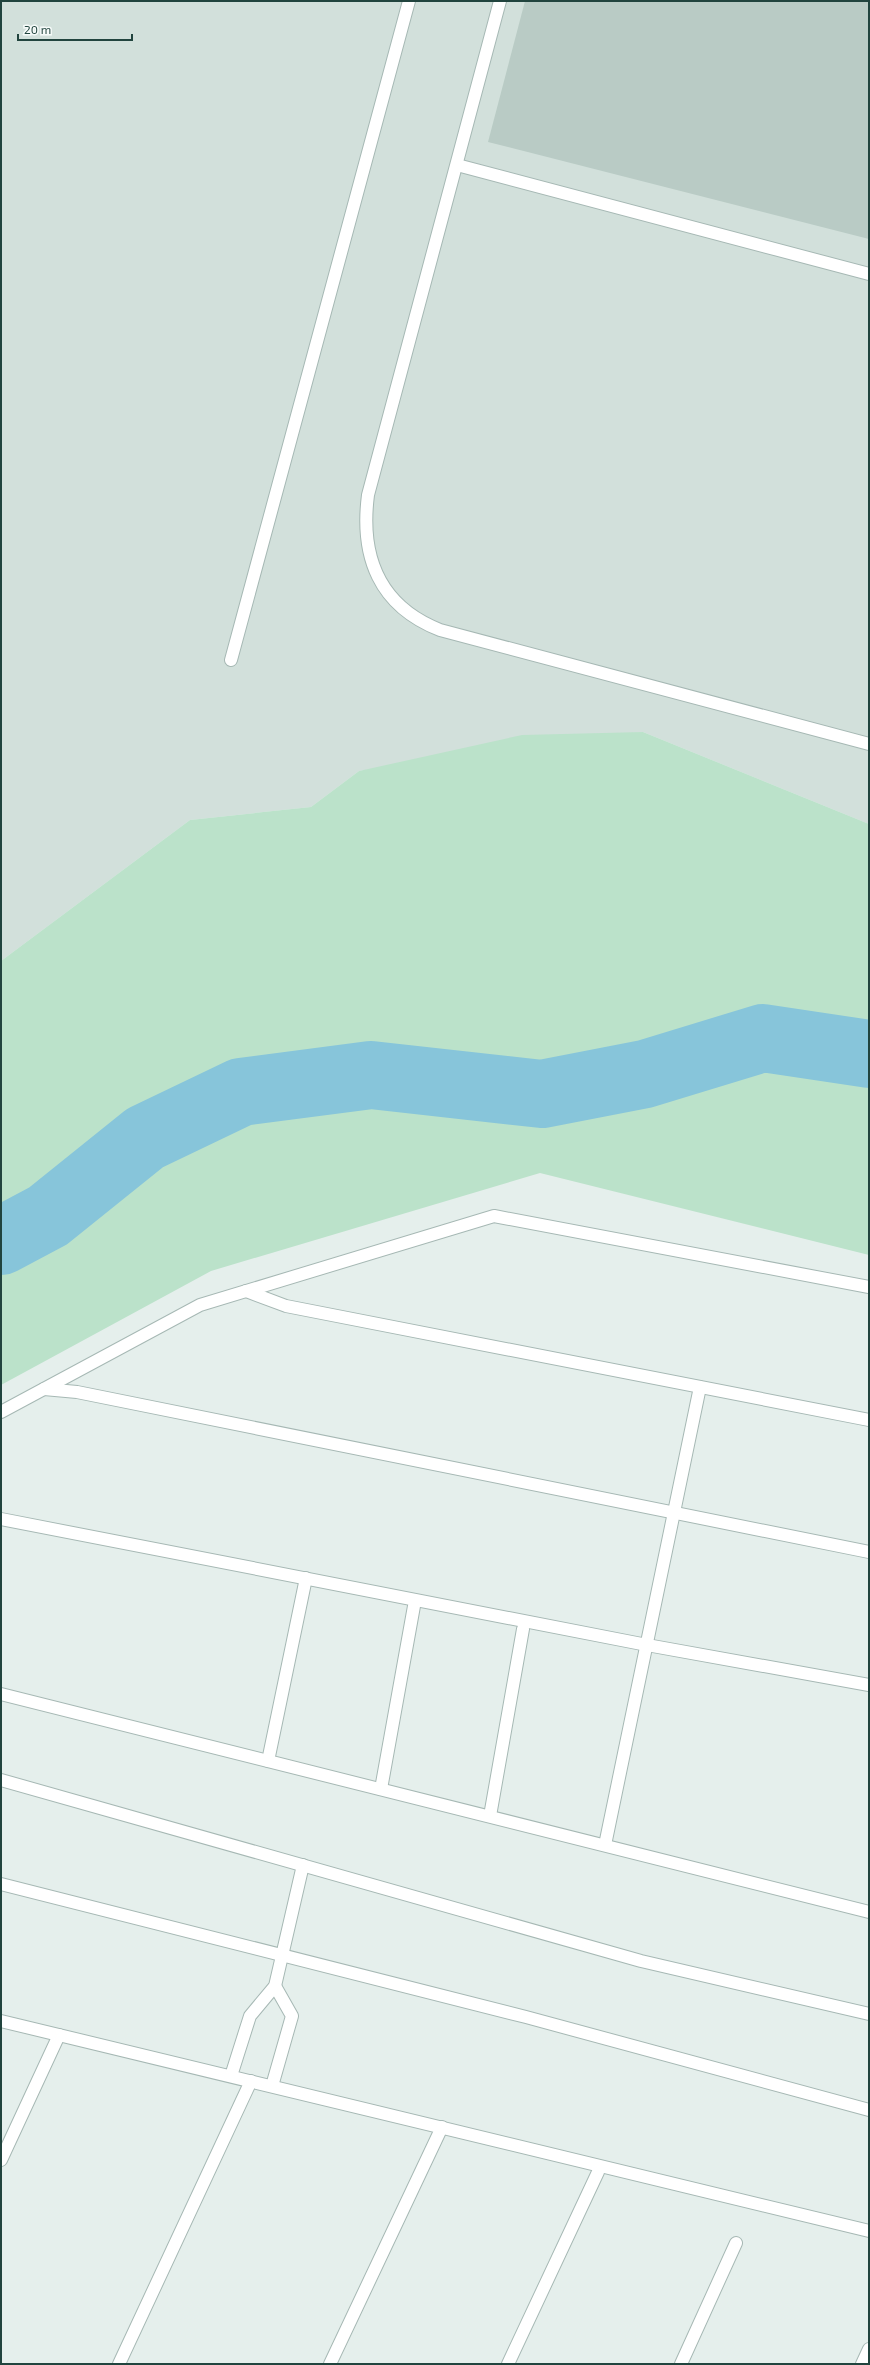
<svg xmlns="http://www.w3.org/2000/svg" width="870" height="2365" viewBox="0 0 870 2365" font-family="'Exo 2',sans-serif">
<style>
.built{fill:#d2e0db}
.green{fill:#bbe2ca}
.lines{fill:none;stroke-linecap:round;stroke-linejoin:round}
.river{stroke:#87c5da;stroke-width:68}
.building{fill:#b9cbc5}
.minor-casing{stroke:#a6b8b4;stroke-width:14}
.minor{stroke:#fff;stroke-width:12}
</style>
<rect width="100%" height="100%" fill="#e5efec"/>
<polygon class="built" points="1,1 869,1 869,824 643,732 359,771 311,807 190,820 1,961"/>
<polygon class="green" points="643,732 869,824 869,1255 540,1173 211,1271 1,1385 1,961 190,820 311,807 359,771 522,735"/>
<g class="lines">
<polyline class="river" points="1,1241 48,1216 145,1138 241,1092 371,1075 542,1094 645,1074 763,1038 869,1054"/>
</g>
<polygon class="building" points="525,1 869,1 869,239 488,142"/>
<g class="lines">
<defs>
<g id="minor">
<path d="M500,1L368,495C360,557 379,606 440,630L869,744"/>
<polyline points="457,165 869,274"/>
<polyline points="231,660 409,1"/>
<polyline points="246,1291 286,1306 869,1420"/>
<polyline points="44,1389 77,1392 869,1552"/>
<polyline points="1,1412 200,1305 494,1216 869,1287"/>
<polyline points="1,1519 647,1645 869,1685"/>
<polyline points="1,1694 869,1912"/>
<polyline points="268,1761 306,1578"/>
<polyline points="1,1780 641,1961 869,2014"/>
<polyline points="381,1789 414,1606"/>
<polyline points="490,1816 523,1629"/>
<polyline points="605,1845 700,1387"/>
<polyline points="1,1884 526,2017 869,2110"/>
<polyline points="1,2021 869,2231"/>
<polyline points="231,2076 250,2016 275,1986 303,1865"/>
<polyline points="272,2086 292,2016 275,1986"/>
<polyline points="1,2160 59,2035"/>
<polyline points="119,2364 251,2081"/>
<polyline points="330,2364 442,2127"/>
<polyline points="508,2364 598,2172"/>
<polyline points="681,2364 736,2243"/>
<polyline points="862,2364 869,2349"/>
</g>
</defs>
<use href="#minor" class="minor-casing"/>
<use href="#minor" class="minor"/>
</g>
<rect width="870" height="2365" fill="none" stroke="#21443e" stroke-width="4"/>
<path d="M18 34v6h114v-6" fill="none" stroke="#21443e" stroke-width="2"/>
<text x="24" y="34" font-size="12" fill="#21443e" stroke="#f6fbf9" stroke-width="3" paint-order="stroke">20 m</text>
</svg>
